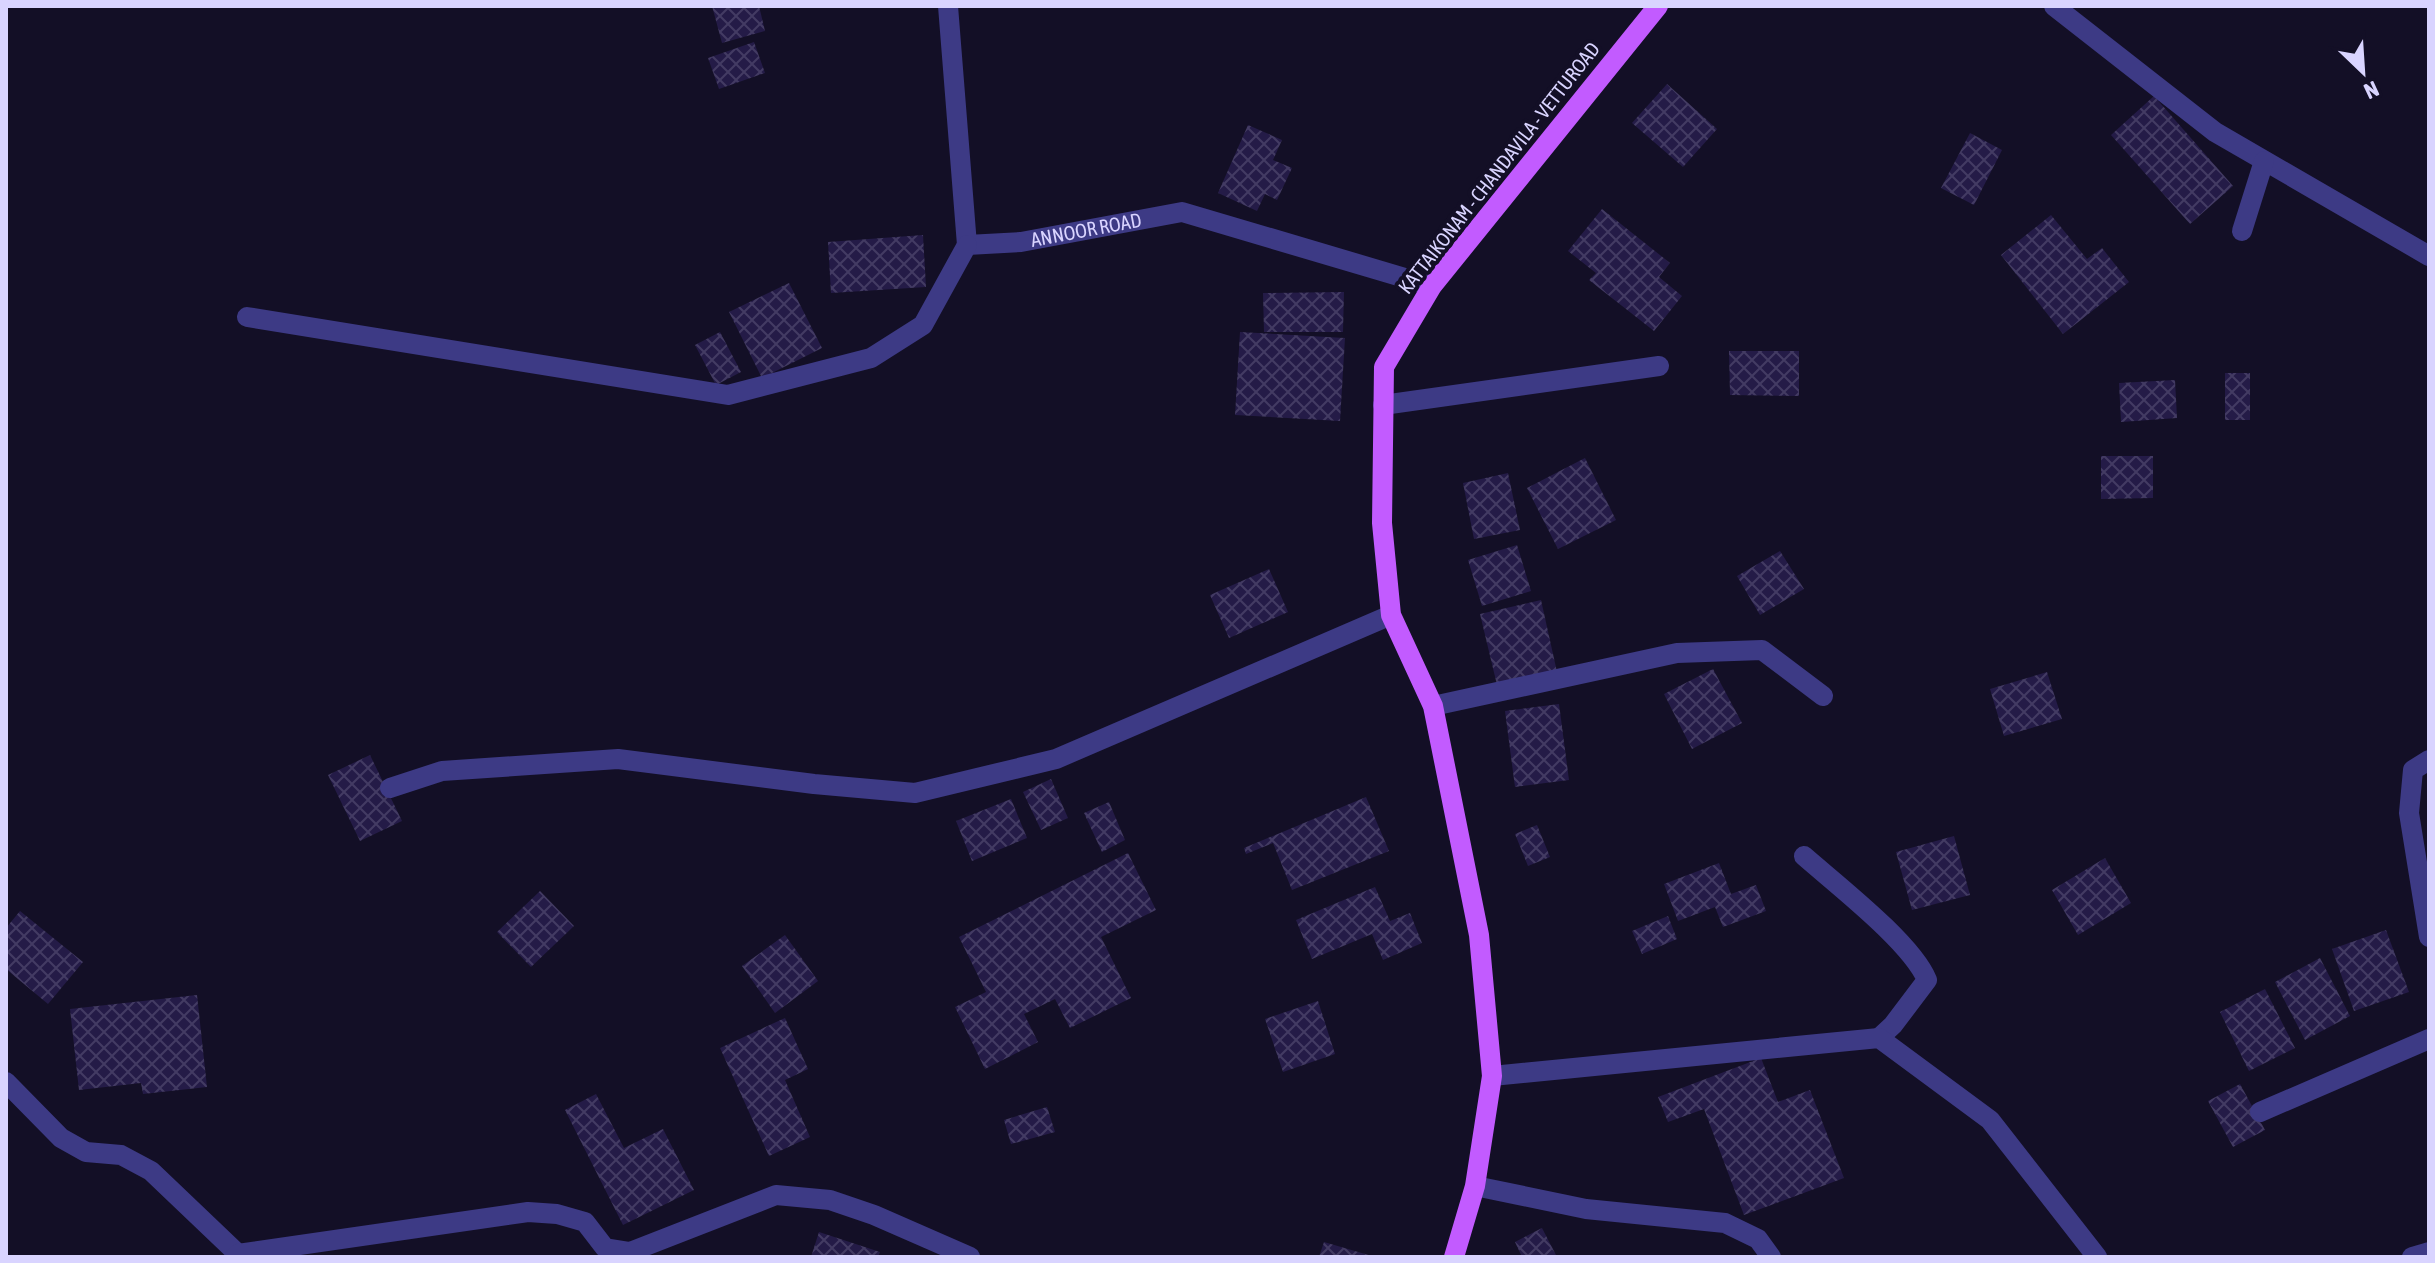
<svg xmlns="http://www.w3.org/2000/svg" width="2435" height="1263" viewBox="0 0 2435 1263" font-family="'Asap Condensed',sans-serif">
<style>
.building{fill:url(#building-cross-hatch)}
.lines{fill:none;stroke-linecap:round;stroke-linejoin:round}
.minor{stroke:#3d3a85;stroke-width:20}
.major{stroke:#c25bff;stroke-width:20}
.labels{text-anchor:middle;stroke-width:8;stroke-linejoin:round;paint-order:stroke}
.street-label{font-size:20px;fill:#d9d4ff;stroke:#130f26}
</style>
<defs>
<pattern id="building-cross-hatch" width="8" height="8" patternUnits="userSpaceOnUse" patternTransform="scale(2)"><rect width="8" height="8" fill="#241b47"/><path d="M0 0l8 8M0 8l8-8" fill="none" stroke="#433b63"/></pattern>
</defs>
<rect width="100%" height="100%" fill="#130f26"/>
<g class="building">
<polygon points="712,6 759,6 765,31 722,43"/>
<polygon points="754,42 765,73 719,89 708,58"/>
<polygon points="1667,84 1717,129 1683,167 1632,123"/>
<polygon points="2154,96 2233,186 2190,224 2111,135"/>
<polygon points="1248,125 1282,140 1273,160 1292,168 1277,200 1265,194 1257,211 1218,193"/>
<polygon points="1970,133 2002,150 1974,205 1941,188"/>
<polygon points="1602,209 1670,263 1659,277 1682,296 1654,331 1589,280 1596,273 1568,251"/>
<polygon points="2051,215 2087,259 2102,248 2129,282 2063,334 2001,255"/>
<polygon points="923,235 926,287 831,293 828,242"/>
<polygon points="789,283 822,348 762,378 729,312"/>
<polygon points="1344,292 1343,332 1264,332 1263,293"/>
<polygon points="720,332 741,372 716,385 695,345"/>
<polygon points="1240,332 1345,338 1340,421 1235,415"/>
<polygon points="1729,351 1799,351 1799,396 1730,395"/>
<rect x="2225" y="373" width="25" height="47"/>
<polygon points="2175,380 2177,418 2121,422 2119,383"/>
<polygon points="2101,456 2153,456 2153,498 2101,499"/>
<polygon points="1585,458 1616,520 1558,549 1527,488"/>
<polygon points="1508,473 1520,530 1474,539 1463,483"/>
<polygon points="1517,545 1531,591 1482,606 1468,560"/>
<polygon points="1780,551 1804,589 1760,615 1737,576"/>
<polygon points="1269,569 1288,612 1229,638 1210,595"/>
<polygon points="1541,600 1557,672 1497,685 1480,614"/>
<polygon points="1713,669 1742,723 1692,749 1664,694"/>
<polygon points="2047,672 2062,719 2004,736 1990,689"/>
<polygon points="1559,704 1569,780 1515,787 1505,711"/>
<polygon points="370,755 402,821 360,841 328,775"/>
<polygon points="1051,779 1068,818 1041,830 1023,792"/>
<polygon points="1366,797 1389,851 1292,890 1273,843 1246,854 1244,848"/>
<polygon points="1011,799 1027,838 972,861 956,821"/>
<polygon points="1109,802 1125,840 1102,852 1084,813"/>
<polygon points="1537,825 1550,857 1528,866 1515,834"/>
<polygon points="1954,836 1970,895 1912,910 1896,852"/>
<polygon points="1128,853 1156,910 1101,937 1131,998 1070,1028 1055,999 1024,1014 1038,1042 985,1069 955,1007 986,992 959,937"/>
<polygon points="2105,858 2131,903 2078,935 2052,890"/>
<polygon points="1719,863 1731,894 1756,885 1766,911 1723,927 1715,907 1678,921 1664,884"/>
<polygon points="1375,887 1390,921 1410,913 1422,943 1383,960 1372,934 1312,959 1296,920"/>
<polygon points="540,891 574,926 531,967 497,932"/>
<polygon points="20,911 83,962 48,1004 6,969 6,928"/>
<polygon points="1668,916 1677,939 1642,954 1632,931"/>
<polygon points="2386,930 2409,992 2354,1011 2332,949"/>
<polygon points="785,935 818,981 775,1013 742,966"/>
<polygon points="2320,958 2350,1016 2305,1040 2275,982"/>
<polygon points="2265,989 2295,1048 2249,1071 2220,1012"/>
<polygon points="197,995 207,1087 143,1094 141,1083 79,1090 70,1009"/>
<polygon points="1318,1001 1335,1054 1283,1072 1265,1019"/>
<polygon points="785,1018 808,1069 785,1080 810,1137 769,1156 720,1048"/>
<polygon points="1761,1058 1778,1102 1810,1090 1844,1178 1744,1215 1704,1109 1668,1122 1658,1097"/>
<polygon points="2240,1084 2265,1130 2233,1147 2208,1101"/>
<polygon points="596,1094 624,1148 663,1129 694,1190 623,1225 565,1110"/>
<polygon points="1047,1107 1055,1132 1011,1144 1004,1120"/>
<polygon points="1542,1228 1557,1257 1522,1257 1515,1242"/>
<polygon points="819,1232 880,1252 878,1257 811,1257"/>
<polygon points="1324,1242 1372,1256 1372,1257 1319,1257"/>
</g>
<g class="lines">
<g class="minor">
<path id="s1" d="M948,6L967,245L1021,242L1182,212L1432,286"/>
<polyline points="2054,6 2215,132 2429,256"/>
<polyline points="2242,231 2264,161"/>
<polyline points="247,317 728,395 871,358 923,325 967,245"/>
<polyline points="1383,405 1659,366"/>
<polyline points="1433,706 1677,653 1762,650 1823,696"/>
<polyline points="2429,760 2413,770 2409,813 2429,937"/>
<polyline points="390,788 442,771 618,759 814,784 915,793 1056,759 1391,615"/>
<path d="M1804,856C1837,885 1912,943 1927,980L1893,1025L1879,1038"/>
<polyline points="1492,1076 1879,1038 1990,1120 2097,1257"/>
<polyline points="6,1082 61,1138 86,1152 121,1155 151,1171 238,1254"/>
<polyline points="2260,1112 2429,1039"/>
<polyline points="1475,1186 1586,1209 1725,1223 1758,1239 1771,1257"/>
<polyline points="235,1257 238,1254 528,1212 557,1214 585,1222 605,1248 630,1252 776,1195 830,1200 874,1215 970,1257"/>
<polyline points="2412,1257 2429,1252"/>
</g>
<polyline class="major" points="1454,1257 1475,1186 1492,1076 1479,935 1433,706 1391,615 1382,523 1384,367 1432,286 1658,6"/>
</g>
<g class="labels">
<g class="street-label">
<text transform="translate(1499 168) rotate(-52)" y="7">KATTAIKONAM - CHANDAVILA - VETTUROAD</text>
<text dy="7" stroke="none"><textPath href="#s1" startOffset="360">ANNOOR ROAD</textPath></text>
</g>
</g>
<rect width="2435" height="1263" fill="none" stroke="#d9d4ff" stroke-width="16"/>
<g transform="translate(2363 72) rotate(155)" stroke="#130f26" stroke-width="6" paint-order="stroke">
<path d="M0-6L14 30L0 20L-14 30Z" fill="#d9d4ff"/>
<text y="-12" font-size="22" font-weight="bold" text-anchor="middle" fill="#d9d4ff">N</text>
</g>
</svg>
